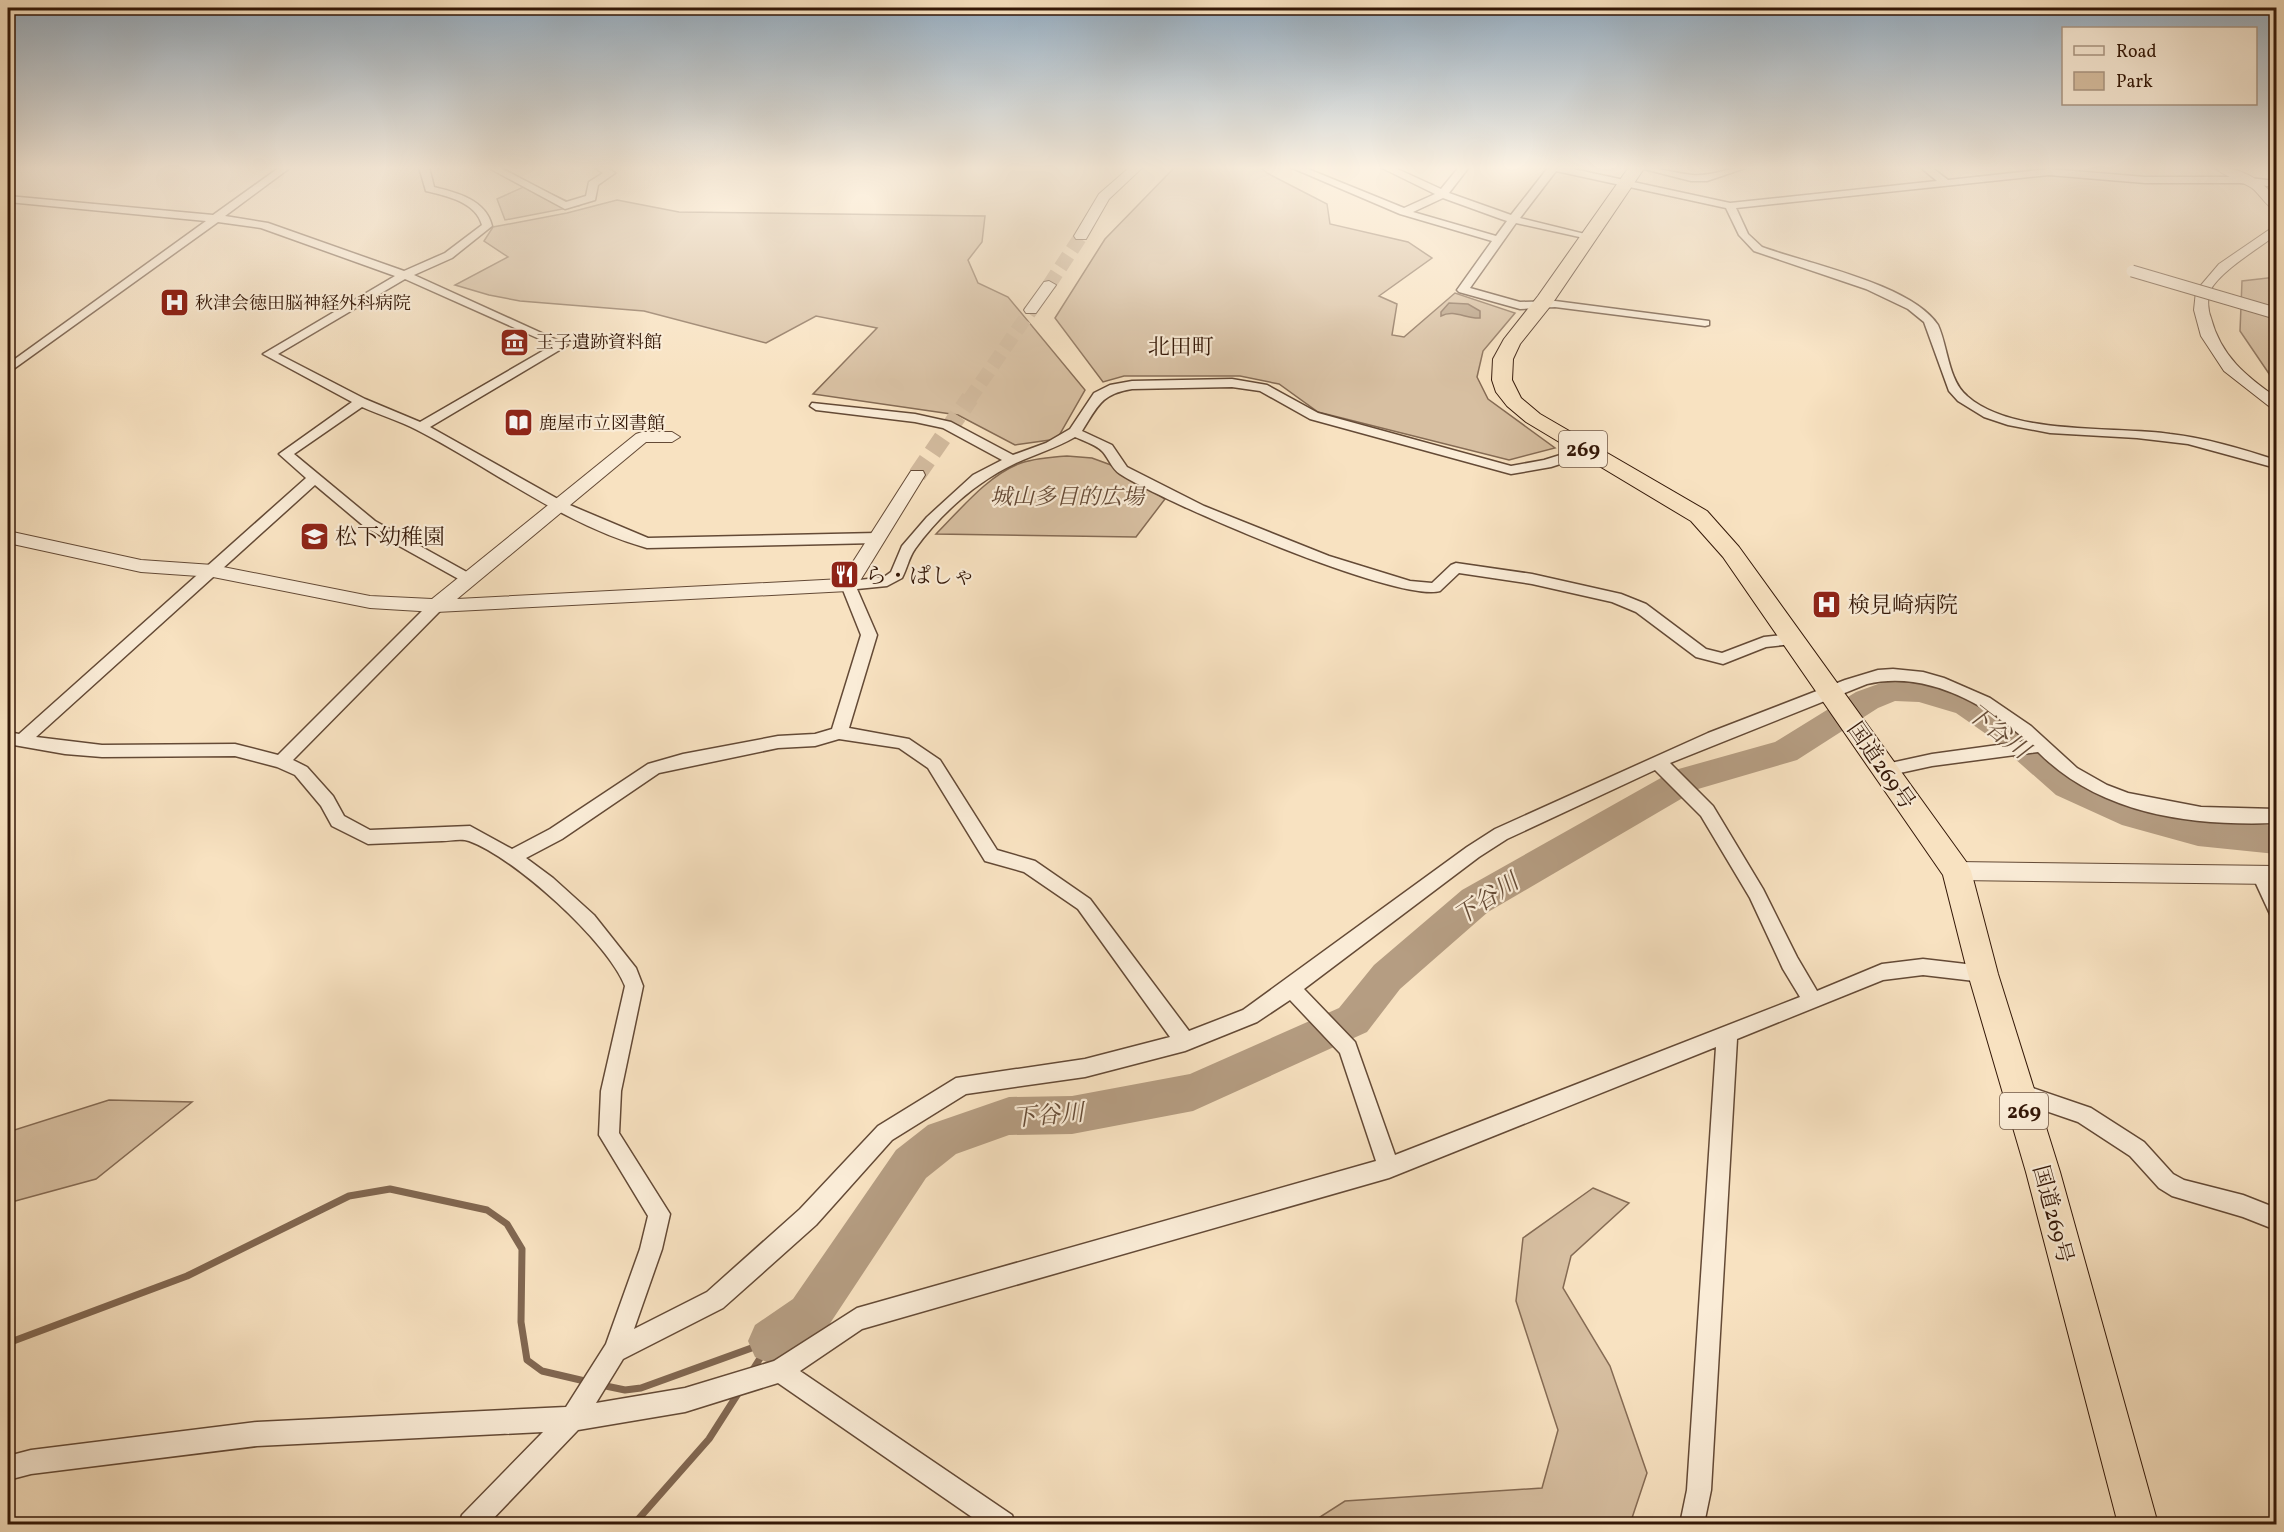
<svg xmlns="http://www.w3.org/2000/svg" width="2284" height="1532" viewBox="0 0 2284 1532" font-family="Vollkorn,'Noto Serif JP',serif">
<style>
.green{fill:#d7bfa1;stroke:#856b54;stroke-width:1.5}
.water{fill:#b59d82;stroke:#816751;stroke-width:1.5}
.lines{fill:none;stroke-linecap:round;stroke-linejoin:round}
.stream{stroke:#816751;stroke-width:7}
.river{fill:#b59d82;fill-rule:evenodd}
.tertiary-tunnel-far1{stroke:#d1b99c;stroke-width:14;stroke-dasharray:14 7;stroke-linecap:butt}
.tertiary-tunnel{stroke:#d1b99c;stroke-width:18;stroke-dasharray:18 9;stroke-linecap:butt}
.minor-casing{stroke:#644a36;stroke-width:3}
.tertiary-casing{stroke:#644a36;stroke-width:2}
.trunk-casing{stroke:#331707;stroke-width:2}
.minor{fill:#faecd7;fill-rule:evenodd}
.tertiary{fill:#faecd7;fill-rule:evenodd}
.trunk{fill:#f8e2c1;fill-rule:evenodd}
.minor-bridge-casing{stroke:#644a36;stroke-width:13;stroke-linecap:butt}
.minor-bridge{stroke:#faecd7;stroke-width:11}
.labels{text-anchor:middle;stroke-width:4.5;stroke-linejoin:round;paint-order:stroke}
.far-poi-label{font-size:18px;fill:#331707;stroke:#faecd7;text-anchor:start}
.shield{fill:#faecd7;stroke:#6f5745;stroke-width:1.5}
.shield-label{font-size:21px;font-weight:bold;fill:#331707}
.far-quarter-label{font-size:22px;fill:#331707;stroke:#faecd7}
.park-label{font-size:22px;font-style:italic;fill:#644935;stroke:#faecd7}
.poi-label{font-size:22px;fill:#331707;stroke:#faecd7;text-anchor:start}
.street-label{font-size:22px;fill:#331707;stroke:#faecd7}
.water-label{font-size:24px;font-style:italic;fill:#674d38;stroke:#faecd7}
</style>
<rect width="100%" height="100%" fill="#f8e2c1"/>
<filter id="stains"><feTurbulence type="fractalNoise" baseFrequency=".00333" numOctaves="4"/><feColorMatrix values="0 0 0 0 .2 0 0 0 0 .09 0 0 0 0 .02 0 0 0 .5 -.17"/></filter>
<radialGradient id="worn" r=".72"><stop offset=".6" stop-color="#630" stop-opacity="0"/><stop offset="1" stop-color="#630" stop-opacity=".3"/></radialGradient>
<g class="green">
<polygon points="1175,167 1260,167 1267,173 1327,204 1330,224 1408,242 1432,258 1379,296 1397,304 1392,335 1404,337 1455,293 1515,313 1483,351 1477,377 1488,399 1555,448 1509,460 1318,412 1279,384 1240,376 1124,376 1103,382 1055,318 1105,239"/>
<polygon points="530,184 578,206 505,220 497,199"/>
<polygon points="617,200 679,212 985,216 982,242 968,260 978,283 1008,297 1085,390 1057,439 1015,445 958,415 813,394 877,328 816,316 766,343 644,311 520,301 489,295 455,285 508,257 484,241 493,227 567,213"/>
<polygon points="2276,277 2276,384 2240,331 2242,281"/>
<path d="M1067,456L1092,458L1111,465L1165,499L1136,537L936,534C960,510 988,475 1021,463C1036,458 1051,457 1067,456Z"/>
<polygon points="109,1100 192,1102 96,1179 8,1203 8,1132"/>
<polygon points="1593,1188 1629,1203 1571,1256 1563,1288 1610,1366 1647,1473 1630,1524 1309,1524 1345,1501 1542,1488 1558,1430 1516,1301 1523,1238"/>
</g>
<path class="water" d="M1449,303L1468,304L1480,311V318C1466,319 1454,309 1441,316V312Z"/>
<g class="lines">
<g class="stream">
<polyline points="8,1343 187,1276 349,1196 390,1189 487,1210 507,1224 522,1249 521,1322 527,1360 542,1371 589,1382"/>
<polyline points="752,1371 771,1341"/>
<polyline points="601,1385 625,1390 641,1388 771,1341"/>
<polyline points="634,1524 709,1439 739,1392"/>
</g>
<polygon class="river" points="1892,679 1919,680 1978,697 2011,720 2080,777 2140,803 2198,818 2276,826 2276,854 2198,846 2122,825 2056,795 1989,736 1956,713 1919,702 1895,701 1878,708 1797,760 1698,789 1488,912 1400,989 1367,1032 1193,1111 1072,1134 1009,1135 956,1154 926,1178 825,1331 787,1357 771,1364 755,1357 748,1341 755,1325 793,1299 896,1150 928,1125 1009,1097 1072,1096 1190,1074 1339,1008 1374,965 1462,890 1675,770 1775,742 1856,692"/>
<g class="tertiary-tunnel-far1">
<polyline points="1049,285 1081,236"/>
<polyline points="969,400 1031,310"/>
</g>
<polyline class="tertiary-tunnel" points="917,475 970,398"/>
<defs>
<g id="minor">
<path d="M280,167H291L225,216L268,223L404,271L445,253L482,225C476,202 447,196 426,191L419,167H429L434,187C458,193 486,200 492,226L452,258L414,275L568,345L430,427L565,503L648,538L877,533L884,538L877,543L647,548C564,525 493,469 417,430C400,421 380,415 362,407L294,454L375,521L474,576L476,579L474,582H464L365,527L315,485L36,737L102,745L235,744L278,755L431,602L436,601L443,606L441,610L293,760L307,767L333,796L344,816L370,830L470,826L512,849L550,829L648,764L683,754L778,736L815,734L832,729L861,635L841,585L843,582L884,577L891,572L902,546L927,517L973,475L1002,460L943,428L915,422L816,410L810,406L812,403L915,414L951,422L1013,455L1046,443L1070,429L1094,393L1110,385L1132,381L1232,379L1267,385L1318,413L1511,466L1544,460L1586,447L1592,451L1591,454L1551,467L1511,474L1310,419L1260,391L1232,387L1132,389C1101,394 1098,406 1082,431L1112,445L1127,467L1204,506L1329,556L1410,581L1432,583L1451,565L1456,563L1532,574L1621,594L1646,604L1706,649L1722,653L1764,637L1792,634L1800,639L1792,644L1766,647L1723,664L1696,657L1636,612L1612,602L1532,584L1459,573L1440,591C1398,603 1163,502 1120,474C1112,469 1109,459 1103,452C1097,445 1084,441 1075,437C1056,448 1036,454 1016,463C977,481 940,514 915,549C909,557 907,569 902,578L887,586L857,589L877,635L849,728L909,739L940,760L997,850L1035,861L1090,899L1189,1031L1243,1010L1467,847L1495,829L1708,733L1845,680L1878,670L1893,669L1923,672L1944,678L1990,698L2031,726L2077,768L2107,785L2128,793L2201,807L2276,809V823C2191,826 2101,815 2038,752L1932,766L1886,776L1880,774L1878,770L1880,766L1886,764L1932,754L2027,741C1985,703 1925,670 1867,684L1670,763L1713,806L1763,889L1797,957L1817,991L1882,964L1923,959L1983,966L1990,968L1992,974L1990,980L1983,982L1923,975L1883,980L1737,1039L1711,1490L1704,1524H1680L1687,1490L1716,1047L1389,1178L862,1329L800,1371L1012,1515L1015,1524H982L778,1383L685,1412L578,1430L488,1524H459L462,1515L543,1432L257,1446L31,1474L8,1480V1456L31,1450L257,1422L566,1407L606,1344L640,1249L648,1216L599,1135L601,1091L625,986C608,942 514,857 469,841C461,838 450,841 442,841C417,842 393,843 368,844L332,826L321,806L295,775L277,767L235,756L102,757L65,754L8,744V732L19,734L306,478L279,454L352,402L263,354L395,276L261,228L218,222L8,373V364L206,221L8,202V196L213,215ZM405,279L553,345L420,422L365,399L278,354ZM839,739L899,748L928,768L985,861L1024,872L1078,909L1170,1037L1085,1059L956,1078L878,1126L800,1209L707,1292L634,1329L662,1249L670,1214L619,1133L621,1091L643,986L636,968L594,915L553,878L526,858L562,839L659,773L778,748L815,746ZM1655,770L1701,816L1750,898L1783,969L1800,997L1395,1155L1355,1042L1304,989L1479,857L1507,839ZM1290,1000L1340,1053L1376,1161L857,1308L774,1361L685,1388L596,1403L623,1359L723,1308L816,1225L892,1140L966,1094L1085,1077L1185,1051L1257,1022Z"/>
<polygon points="487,167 499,167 566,202 586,196 589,182 603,173 593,167 606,167 615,173 598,185 595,200 565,209"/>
<path d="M1290,167H1303L1404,208L1435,194L1380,167H1393L1441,189L1459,167H1469L1449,193L1511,215L1547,169L1545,167H1564L1730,203L1937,181L1920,167H1931L1948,180L2049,169L2145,177H2240L2276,181V187L2240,183H2145L2049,175L1736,208L1748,234L1762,247C1808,264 1911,284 1938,325C1948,347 1948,380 1967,396C2012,436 2113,426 2170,434C2206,438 2242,449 2276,460V468L2188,444L2137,438L2050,433L2008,425L1984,417L1958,401L1949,391L1924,322L1908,309L1866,289L1754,251L1739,235L1726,208L1556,171L1520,218L1593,236V240L1516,223L1470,288L1520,302L1555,301L1709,321V325L1705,326L1555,307L1520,309L1459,292L1457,290L1492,241L1400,214ZM1443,198L1501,219L1507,221L1496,236L1413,212Z"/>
<path d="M1636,167C1656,167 1673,173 1692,175C1711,177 1729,167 1748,167L1707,181H1691Z"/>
<polygon points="2261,868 2267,870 2276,890 2276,917 2270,914 2252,875 2255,870"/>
<polygon points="2018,1083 2091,1108 2144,1142 2173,1174 2184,1180 2243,1195 2276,1208 2276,1230 2243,1217 2172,1196 2159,1188 2130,1156 2078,1122 2011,1099 2008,1092 2011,1085"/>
</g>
<g id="tertiary">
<polygon points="1130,167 1143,167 1109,199 1086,239 1076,239 1074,236 1099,194"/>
<path d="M2214,167C2239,167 2260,178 2276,198V210C2267,208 2260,194 2252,188C2240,180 2223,176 2214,167Z"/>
<path d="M2276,225V235C2259,248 2219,272 2210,291C2207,299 2208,311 2211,318C2221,356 2246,376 2276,397V409L2270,407L2224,371L2201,336L2194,310L2196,291L2219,264Z"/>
<polygon points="1049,281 1056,285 1036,313 1026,313 1024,310 1026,307 1044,282"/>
<polygon points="642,432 672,432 680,437 672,442 646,442 457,599 842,579 911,471 923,471 925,475 855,589 848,591 436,612 370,608 213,577 141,572 8,543 8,531 141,560 213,565 370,596 432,599 636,434"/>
<polygon points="1957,862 2276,866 2276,884 1957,880 1949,878 1946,871 1949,864"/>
</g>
<polygon id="trunk" points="1629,167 1645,167 1552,304 1520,344 1513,359 1512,380 1521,398 1540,414 1707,511 1739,547 1967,863 1971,871 1998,974 2060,1172 2158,1524 2118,1524 2026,1172 1968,974 1943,875 1723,557 1691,521 1526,422 1507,406 1496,392 1492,380 1493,359 1504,339 1538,296"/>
</defs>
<use href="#minor" class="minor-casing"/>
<use href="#tertiary" class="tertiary-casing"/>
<use href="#trunk" class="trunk-casing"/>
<use href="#minor" class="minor"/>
<use href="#tertiary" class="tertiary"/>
<use href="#trunk" class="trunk"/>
<defs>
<polyline id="minor-bridge" points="2132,271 2275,313"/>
</defs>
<use href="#minor-bridge" class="minor-bridge-casing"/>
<use href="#minor-bridge" class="minor-bridge"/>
</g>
<linearGradient id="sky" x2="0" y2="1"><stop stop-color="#93abbf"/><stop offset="0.44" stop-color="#fcf2e3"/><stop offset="1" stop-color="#fcf2e3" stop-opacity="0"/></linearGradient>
<rect width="2284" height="381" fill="url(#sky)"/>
<defs>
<symbol id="hospital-square" viewBox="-11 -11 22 22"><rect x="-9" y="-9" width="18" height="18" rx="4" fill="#8f2418" stroke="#faecd7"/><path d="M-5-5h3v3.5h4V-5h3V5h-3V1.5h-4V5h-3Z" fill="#fff"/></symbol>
<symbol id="museum-square" viewBox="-11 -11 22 22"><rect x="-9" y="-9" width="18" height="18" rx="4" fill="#8f2418" stroke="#faecd7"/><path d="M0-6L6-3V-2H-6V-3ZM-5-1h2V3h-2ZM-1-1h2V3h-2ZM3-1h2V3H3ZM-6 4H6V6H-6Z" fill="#fff"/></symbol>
<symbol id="library-square" viewBox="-11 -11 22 22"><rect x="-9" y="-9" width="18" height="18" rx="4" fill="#8f2418" stroke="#faecd7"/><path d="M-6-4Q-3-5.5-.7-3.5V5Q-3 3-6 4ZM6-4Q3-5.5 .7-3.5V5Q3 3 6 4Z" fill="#fff"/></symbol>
<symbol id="school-square" viewBox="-11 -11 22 22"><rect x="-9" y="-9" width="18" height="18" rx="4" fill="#8f2418" stroke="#faecd7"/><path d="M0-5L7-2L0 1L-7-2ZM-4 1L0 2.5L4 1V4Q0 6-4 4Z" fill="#fff"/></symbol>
<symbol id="restaurant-square" viewBox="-11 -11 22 22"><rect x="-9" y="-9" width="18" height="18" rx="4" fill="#8f2418" stroke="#faecd7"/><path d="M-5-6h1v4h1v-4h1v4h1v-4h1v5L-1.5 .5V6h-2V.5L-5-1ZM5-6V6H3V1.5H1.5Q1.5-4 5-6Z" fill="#fff"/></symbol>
</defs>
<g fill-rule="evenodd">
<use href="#hospital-square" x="158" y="286" width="33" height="33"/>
<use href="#museum-square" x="498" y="326" width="33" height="33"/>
<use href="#library-square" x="502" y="406" width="33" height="33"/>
<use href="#school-square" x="298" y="520" width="33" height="33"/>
<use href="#restaurant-square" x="828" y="558" width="33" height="33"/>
<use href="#hospital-square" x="1810" y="588" width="33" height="33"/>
</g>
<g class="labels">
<g class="far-poi-label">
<text x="195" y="309">秋津会徳田脳神経外科病院</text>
<text x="536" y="348">王子遺跡資料館</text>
<text x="539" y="429">鹿屋市立図書館</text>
</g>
<g class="shield">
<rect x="1559" y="431" width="48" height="36" rx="4.5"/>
<rect x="2000" y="1093" width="48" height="36" rx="4.5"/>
</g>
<g class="shield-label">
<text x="1583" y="456">269</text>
<text x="2024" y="1118">269</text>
</g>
<g class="far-quarter-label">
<text x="1181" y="354">北田町</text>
</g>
<g class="park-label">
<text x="1067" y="504">城山多目的広場</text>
</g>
<g class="poi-label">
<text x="335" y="544">松下幼稚園</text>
<text x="865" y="583">ら・ぱしゃ</text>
<text x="1848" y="612">検見崎病院</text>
</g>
<g class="street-label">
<text transform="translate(1882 765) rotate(55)" y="8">国道269号</text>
<text transform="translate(2054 1214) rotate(75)" y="8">国道269号</text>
</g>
<g class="water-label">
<text transform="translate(1998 731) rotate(38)" y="8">下谷川</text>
<text transform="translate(1486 899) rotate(-34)" y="8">下谷川</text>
<text transform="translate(1048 1115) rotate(-5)" y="8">下谷川</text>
</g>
</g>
<rect width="2284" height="1532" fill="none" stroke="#f8e2c1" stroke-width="30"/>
<rect x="9" y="9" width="2266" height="1514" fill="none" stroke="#331707" stroke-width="3"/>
<rect x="15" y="15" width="2254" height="1502" fill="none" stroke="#331707" stroke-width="1.5"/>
<rect x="2062" y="27" width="195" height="78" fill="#faecd7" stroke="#aa9784" stroke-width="1.5"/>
<rect x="2074" y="46" width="30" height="9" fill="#faecd7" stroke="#aa9784" stroke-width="1.5"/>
<text x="2116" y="57" font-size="18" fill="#331707">Road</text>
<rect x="2074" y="72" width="30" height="18" fill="#d7bfa1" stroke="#aa9784" stroke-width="1.5"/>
<text x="2116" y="87" font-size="18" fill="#331707">Park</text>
<rect width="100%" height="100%" filter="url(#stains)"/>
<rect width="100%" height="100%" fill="url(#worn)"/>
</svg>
